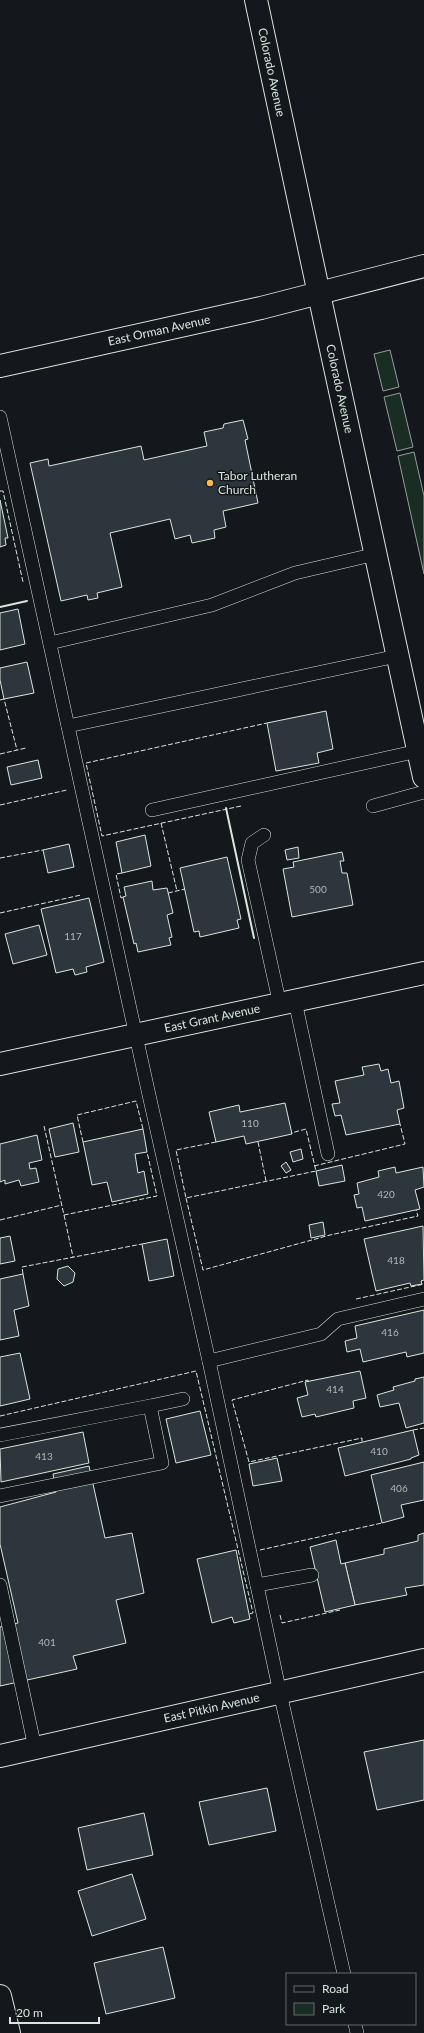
<svg xmlns="http://www.w3.org/2000/svg" width="424" height="2033" viewBox="0 0 424 2033" font-family="Lato,sans-serif">
<style>
.green{fill:#1a2d24;stroke:#939e99}
.building{fill:#2c363c;stroke:#d8e6dc}
.lines{fill:none;stroke-linecap:round;stroke-linejoin:round}
.service-casing{stroke:#d8e6dc;stroke-width:14}
.minor-casing{stroke:#d8e6dc;stroke-width:24}
.tertiary-casing{stroke:#d8e6dc;stroke-width:24}
.service{stroke:#14181c;stroke-width:13}
.minor{stroke:#14181c;stroke-width:22}
.tertiary{stroke:#14181c;stroke-width:22}
.fence{stroke:#d8e6dc;stroke-width:1;stroke-dasharray:5 2;stroke-linecap:butt}
.wall{stroke:#d8e6dc;stroke-width:2}
.poi-dot{fill:#ffb74d;stroke:#14181c;stroke-width:1.5}
.labels{text-anchor:middle;stroke-width:3;stroke-linejoin:round;paint-order:stroke}
.number-label{font-size:10px;fill:#adbab4}
.street-label{font-size:12px;fill:#d8e6dc;stroke:#14181c}
.poi-label{font-size:12px;fill:#d8e6dc;stroke:#14181c;text-anchor:start}
</style>
<rect width="100%" height="100%" fill="#14181c"/>
<g class="green">
<polygon points="390,350 399,387 383,391 374,354"/>
<polygon points="400,393 413,447 397,451 384,397"/>
<polygon points="414,452 424,496 424,574 398,456"/>
</g>
<g class="building">
<polygon points="243,420 248,439 245,440 258,503 223,511 226,527 214,530 215,538 192,543 190,535 175,539 170,519 110,533 122,587 97,593 98,598 88,600 87,595 61,601 30,463 48,459 49,466 141,446 144,460 207,446 204,432 223,428 224,424"/>
<polygon points="0,500 8,538 5,538 6,545 0,547"/>
<polygon points="18,609 25,644 0,650 0,613"/>
<polygon points="27,662 34,693 4,699 0,680 0,668"/>
<polygon points="326,711 333,749 317,753 319,763 276,771 267,723"/>
<polygon points="38,760 42,778 11,785 7,767"/>
<polygon points="145,835 151,866 122,873 116,842"/>
<polygon points="69,844 74,867 48,873 43,850"/>
<polygon points="298,847 299,858 287,860 285,850"/>
<polygon points="342,852 344,861 340,861 342,873 347,873 353,905 292,917 283,869 294,867 293,862"/>
<polygon points="227,857 241,919 237,920 239,928 200,937 199,931 194,932 180,868"/>
<polygon points="152,881 153,890 167,888 173,913 167,915 172,937 169,938 171,945 138,952 136,943 134,944 123,897 126,896 124,887"/>
<polygon points="89,898 104,962 86,967 87,972 75,975 73,969 56,973 41,909"/>
<polygon points="39,925 47,955 13,964 5,934"/>
<polygon points="379,1064 381,1071 388,1069 391,1083 399,1081 404,1108 397,1110 400,1124 346,1135 341,1115 335,1116 332,1104 340,1103 335,1081 364,1075 362,1067"/>
<polygon points="285,1103 292,1134 246,1144 244,1136 216,1142 209,1112 239,1105 240,1112"/>
<polygon points="73,1123 79,1152 55,1157 49,1129"/>
<polygon points="143,1129 147,1152 135,1154 138,1173 144,1171 148,1194 112,1202 107,1182 92,1185 83,1142"/>
<polygon points="37,1135 42,1160 29,1163 30,1169 36,1168 39,1182 21,1186 19,1180 5,1184 5,1180 0,1182 0,1144"/>
<polygon points="301,1149 303,1159 293,1162 290,1152"/>
<polygon points="286,1162 291,1170 286,1173 281,1166"/>
<polygon points="342,1165 345,1181 319,1186 316,1171"/>
<polygon points="395,1167 396,1173 423,1167 424,1187 415,1190 420,1209 365,1221 362,1207 357,1208 354,1195 359,1194 357,1183 379,1177 378,1171"/>
<polygon points="323,1222 325,1235 311,1238 309,1225"/>
<polygon points="423,1226 424,1280 421,1281 422,1284 411,1286 410,1283 376,1291 364,1239"/>
<polygon points="10,1236 15,1261 0,1264 0,1238"/>
<polygon points="167,1239 174,1276 149,1281 142,1244"/>
<polygon points="68,1266 75,1273 73,1282 64,1286 57,1279 58,1269"/>
<polygon points="23,1274 29,1306 14,1310 19,1336 0,1340 0,1279"/>
<polygon points="424,1310 424,1353 407,1357 406,1352 363,1362 360,1349 347,1352 345,1341 357,1338 355,1326"/>
<polygon points="20,1353 30,1399 0,1406 0,1357"/>
<polygon points="360,1371 366,1398 353,1401 354,1408 316,1417 315,1414 302,1417 297,1398 308,1395 305,1382"/>
<polygon points="424,1377 424,1423 406,1428 399,1403 380,1407 377,1395 394,1390 393,1387 415,1381 415,1379"/>
<polygon points="200,1411 211,1455 176,1463 166,1419"/>
<polygon points="413,1430 419,1455 411,1458 411,1459 345,1476 338,1448"/>
<polygon points="83,1432 89,1463 1,1482 0,1449"/>
<polygon points="277,1458 282,1481 253,1486 249,1464"/>
<polygon points="424,1462 424,1500 401,1505 404,1517 382,1523 371,1475"/>
<polygon points="89,1466 105,1538 132,1533 144,1593 116,1600 126,1643 73,1656 77,1669 0,1686 0,1627 18,1623 0,1544 0,1507 56,1492 53,1474"/>
<polygon points="424,1533 424,1585 405,1588 407,1595 355,1605 345,1563 384,1554 384,1549 418,1541 418,1535"/>
<polygon points="336,1540 341,1564 345,1563 355,1605 325,1612 310,1547"/>
<polygon points="236,1550 250,1619 234,1623 232,1617 212,1623 197,1559"/>
<polygon points="424,1740 424,1800 377,1810 364,1752"/>
<polygon points="267,1788 276,1831 209,1845 199,1802"/>
<polygon points="144,1813 153,1855 87,1870 78,1828"/>
<polygon points="132,1874 146,1919 92,1936 78,1891"/>
<polygon points="163,1947 175,1998 106,2014 94,1963"/>
</g>
<g class="lines">
<defs>
<g id="service">
<polyline points="0,417 149,1095 209,1361 280,1693 344,1974"/>
<polyline points="50,643 212,605 295,573 376,554"/>
<polyline points="68,726 397,656"/>
<polyline points="373,806 424,792"/>
<polyline points="152,810 418,751"/>
<polyline points="264,835 252,843 248,860 280,1005"/>
<polyline points="295,1001 328,1154"/>
<polyline points="209,1361 321,1334 338,1319 424,1299"/>
<polyline points="150,1406 183,1399"/>
<polyline points="0,1435 150,1406 162,1463 0,1496"/>
<polyline points="0,1585 35,1748"/>
<polyline points="257,1585 312,1575"/>
<polyline points="355,2024 357,2033"/>
</g>
<g id="minor">
<path id="s1" d="M256,0L319,294"/>
<path id="s2" d="M0,1064L424,973"/>
<path id="s3" d="M0,1756L424,1660"/>
<polyline points="0,1996 9,2033"/>
</g>
<g id="tertiary">
<path id="s4" d="M319,294L424,777"/>
<path id="s5" d="M0,366L261,308L424,266"/>
</g>
</defs>
<use href="#service" class="service-casing"/>
<use href="#minor" class="minor-casing"/>
<use href="#tertiary" class="tertiary-casing"/>
<use href="#service" class="service"/>
<use href="#minor" class="minor"/>
<use href="#tertiary" class="tertiary"/>
<g class="fence">
<polyline points="0,491 3,491 23,582"/>
<polyline points="0,700 4,699 17,750"/>
<polyline points="0,754 26,748"/>
<polyline points="0,805 67,790"/>
<polyline points="241,806 102,836 86,763 267,723"/>
<polyline points="161,823 177,891"/>
<polyline points="0,858 43,850"/>
<polyline points="122,873 116,874 121,898 123,897"/>
<polyline points="168,893 185,889"/>
<polyline points="0,913 81,895"/>
<polyline points="44,1126 64,1215 157,1196 147,1152"/>
<polyline points="83,1142 77,1115 136,1101 143,1129"/>
<polyline points="216,1142 176,1150 186,1198 316,1171 306,1129 291,1133"/>
<polyline points="258,1142 266,1181"/>
<polyline points="314,1166 405,1144 400,1124"/>
<polyline points="186,1198 203,1270 330,1235 418,1216 416,1210"/>
<polyline points="64,1215 73,1257"/>
<polyline points="0,1220 62,1205"/>
<polyline points="23,1274 22,1267 142,1244"/>
<polyline points="356,1299 424,1284"/>
<polyline points="308,1382 308,1380 232,1400 249,1462 362,1438 362,1442"/>
<polyline points="0,1416 196,1371 253,1613 249,1614"/>
<polyline points="413,1430 424,1428"/>
<polyline points="260,1550 382,1523"/>
<polyline points="280,1615 282,1623 340,1610"/>
</g>
<g class="wall">
<polyline points="0,607 27,601"/>
<polyline points="226,808 254,938"/>
</g>
</g>
<circle class="poi-dot" cx="210" cy="483" r="4"/>
<g class="labels">
<g class="number-label">
<text x="318" y="893">500</text>
<text x="73" y="940">117</text>
<text x="250" y="1127">110</text>
<text x="386" y="1198">420</text>
<text x="396" y="1264">418</text>
<text x="390" y="1336">416</text>
<text x="335" y="1393">414</text>
<text x="379" y="1455">410</text>
<text x="44" y="1460">413</text>
<text x="399" y="1492">406</text>
<text x="47" y="1646">401</text>
</g>
<g class="street-label">
<text dy="4" stroke="none"><textPath href="#s1" startOffset="74">Colorado Avenue</textPath></text>
<text dy="4" stroke="none"><textPath href="#s5" startOffset="163">East Orman Avenue</textPath></text>
<text dy="4" stroke="none"><textPath href="#s4" startOffset="97">Colorado Avenue</textPath></text>
<text dy="4" stroke="none"><textPath href="#s2" startOffset="217">East Grant Avenue</textPath></text>
<text dy="4" stroke="none"><textPath href="#s3" startOffset="217">East Pitkin Avenue</textPath></text>
</g>
<g class="poi-label">
<text x="218" y="480">Tabor Lutheran<tspan x="218" dy="14">Church</tspan></text>
</g>
</g>
<rect x="286" y="1973" width="130" height="52" fill="#14181c" stroke="#626a69"/>
<rect x="294" y="1986" width="20" height="6" fill="#14181c" stroke="#626a69"/>
<text x="322" y="1993" font-size="12" fill="#d8e6dc">Road</text>
<rect x="294" y="2003" width="20" height="12" fill="#1a2d24" stroke="#626a69"/>
<text x="322" y="2013" font-size="12" fill="#d8e6dc">Park</text>
<path d="M10 2017v6h89v-6" fill="none" stroke="#d8e6dc" stroke-width="2"/>
<text x="16" y="2017" font-size="12" fill="#d8e6dc" stroke="#14181c" stroke-width="3" paint-order="stroke">20 m</text>
</svg>
